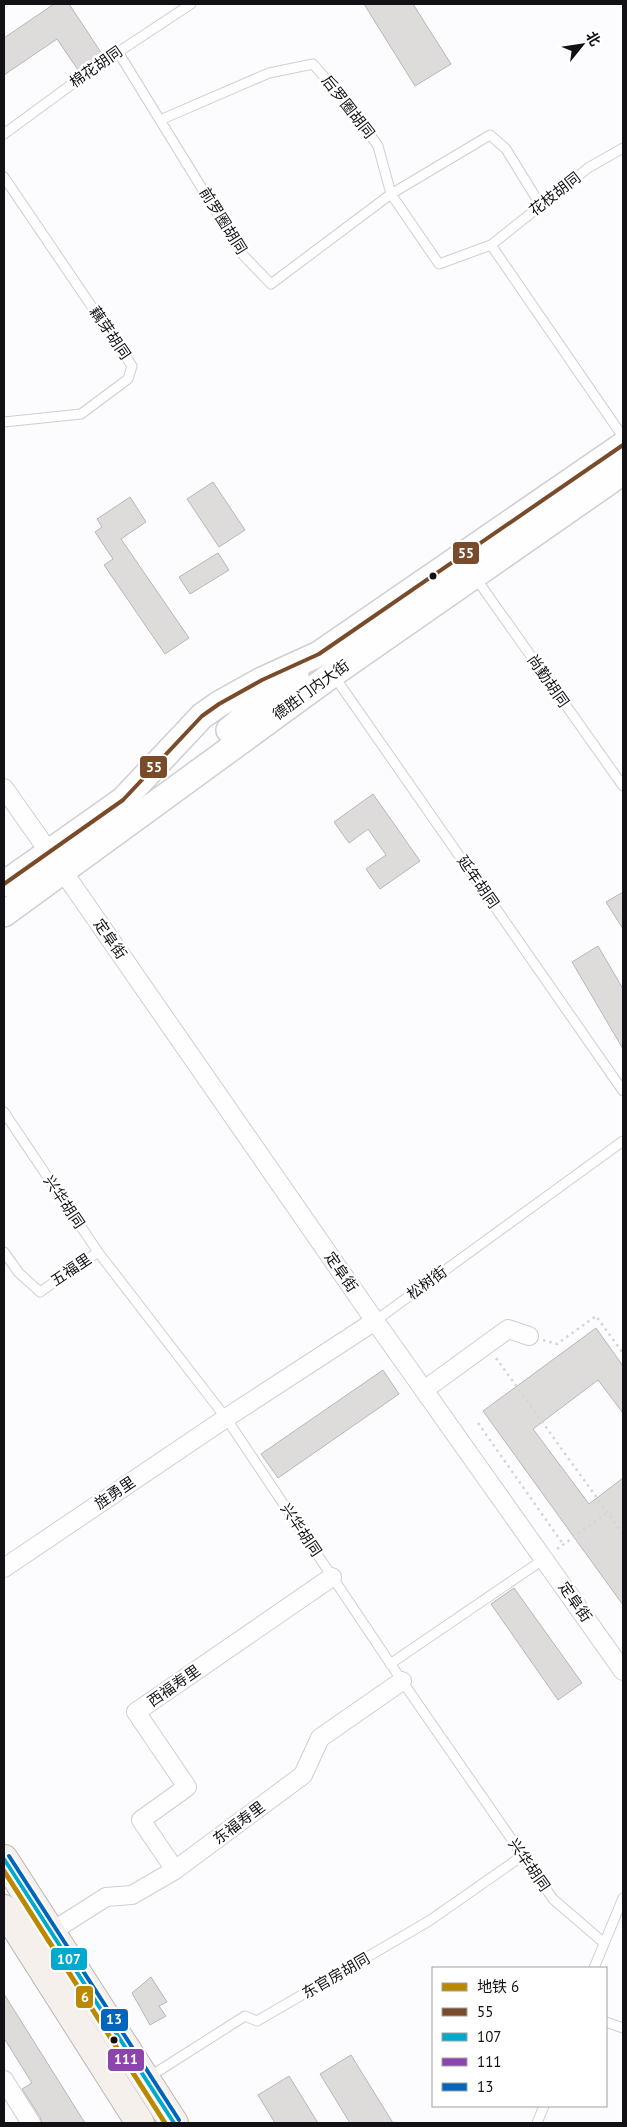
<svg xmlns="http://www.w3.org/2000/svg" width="627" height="2127" viewBox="0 0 627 2127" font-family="'PT Sans','Noto Sans SC',sans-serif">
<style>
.building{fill:#dedcdb;stroke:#b8b6b6}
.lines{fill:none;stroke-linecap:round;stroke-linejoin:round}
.service-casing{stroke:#d0ced2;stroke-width:11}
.minor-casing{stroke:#d0ced2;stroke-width:20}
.secondary-casing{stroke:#d0ced2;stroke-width:28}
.primary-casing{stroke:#c0b6b1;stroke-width:30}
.path{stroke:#d6d5d6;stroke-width:2.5;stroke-dasharray:2.5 4;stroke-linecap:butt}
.service{stroke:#fffeff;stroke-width:9}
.minor{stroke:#fffeff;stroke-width:18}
.secondary{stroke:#fffeff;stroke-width:25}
.primary{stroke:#f5f0ec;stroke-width:28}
.bus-1-casing{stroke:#fff;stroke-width:8}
.bus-2-casing{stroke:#fff;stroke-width:8}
.bus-3-casing{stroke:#fff;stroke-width:8}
.bus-4-casing{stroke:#fff;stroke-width:8}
.bus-1{stroke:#7a4b2a;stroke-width:4}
.bus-2{stroke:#00a9ce;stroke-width:4}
.bus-3{stroke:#8e44ad;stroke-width:4}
.bus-4{stroke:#0065bd;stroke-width:4}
.metro-1-casing{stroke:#fff;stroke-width:9}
.metro-1{stroke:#bb8900;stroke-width:5}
.bus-dot{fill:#131115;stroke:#fff;stroke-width:2}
.labels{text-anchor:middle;stroke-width:5;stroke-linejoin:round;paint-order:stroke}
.street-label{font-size:15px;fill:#131115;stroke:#fff}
.line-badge{stroke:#fff;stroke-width:2}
.badge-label{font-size:14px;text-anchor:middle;font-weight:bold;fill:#fff}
</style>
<rect width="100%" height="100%" fill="#fcfbfe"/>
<g class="building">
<polygon points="54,4 69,4 102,54 78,70 57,39 4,75 4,38"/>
<polygon points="364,4 413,4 451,64 415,86"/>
<polygon points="213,482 245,530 219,547 187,499"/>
<polygon points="130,497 146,522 121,539 189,638 165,654 104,565 113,559 95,532 102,527 97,519"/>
<polygon points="218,553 229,570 190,594 179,577"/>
<polygon points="373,794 420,861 380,889 366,869 386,855 368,829 349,843 334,822"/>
<polygon points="623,892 623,929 606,902"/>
<polygon points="598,946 623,989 623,1049 572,962"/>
<polygon points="596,1328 623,1366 623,1413 598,1380 533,1429 589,1504 623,1478 623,1605 483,1411"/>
<polygon points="383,1370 399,1394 278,1478 261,1454"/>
<polygon points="514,1588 582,1683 558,1700 491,1604"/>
<polygon points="151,1977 167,2002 159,2006 166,2016 150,2025 132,1993"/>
<polygon points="4,1994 85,2123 42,2123 40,2117 22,2089 32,2083 4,2038"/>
<polygon points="351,2055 393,2123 350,2123 320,2074"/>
<polygon points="289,2076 318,2123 275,2123 258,2095"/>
</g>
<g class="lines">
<defs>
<g id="service">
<polyline points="118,52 243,255 271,284 391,194 490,135 506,149 541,206"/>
<polyline points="160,120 269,73 313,64 348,104 378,146 391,194 439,264 491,245 623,437"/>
<polyline points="4,134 94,68 191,4"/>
<polyline points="4,177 132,366 128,379 81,414 4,422"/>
<polyline points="491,245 588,168 623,148"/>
<polyline points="475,577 623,786"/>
<polyline points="334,676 623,1091"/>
<polyline points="4,1112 98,1252 226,1418 402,1681 553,1899 604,1943"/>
<polyline points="4,1252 19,1273 40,1292 98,1252"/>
<polyline points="375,1321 623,1141"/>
<polyline points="390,1664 544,1559"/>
<polyline points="594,1968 623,1898"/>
<polyline points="606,2022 623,2028"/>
<polyline points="149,2077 245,2016 257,2021 429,1921 522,1856"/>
<polyline points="537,2123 544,2106"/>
</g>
<g id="minor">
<polyline points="4,788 49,852"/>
<polyline points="62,870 375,1321 623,1671"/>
<polyline points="424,1390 508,1329 529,1336"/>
<polyline points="4,1568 226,1418 375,1321"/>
<polyline points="175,1870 141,1820 187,1787 136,1712 332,1577"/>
<polyline points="51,1932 106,1897 132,1895 175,1870 303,1775 320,1738 402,1681"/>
<polyline points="4,2080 31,2123"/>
</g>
<g id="secondary">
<polyline points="229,730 296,674"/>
<polyline points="4,884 123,800 202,716 219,704 262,680 319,654 623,445"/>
<polyline points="4,914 333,674 623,472"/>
</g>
<g id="primary">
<polyline points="4,1859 174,2123"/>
<polyline points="4,1909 140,2123"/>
</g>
</defs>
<use href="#service" class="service-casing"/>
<use href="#minor" class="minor-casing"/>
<use href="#secondary" class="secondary-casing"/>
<use href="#primary" class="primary-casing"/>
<g class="path">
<polyline points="543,1340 557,1344 596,1316 623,1353"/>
<polyline points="496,1358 623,1534"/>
<polyline points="478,1423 563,1544"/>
<polyline points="557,1549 607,1513"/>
</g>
<use href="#service" class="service"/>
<use href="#minor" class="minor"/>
<use href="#secondary" class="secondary"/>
<use href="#primary" class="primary"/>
<defs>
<polyline id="bus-1" points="4,884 123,800 202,716 219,704 262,680 319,654 623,445"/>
<polyline id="bus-2" points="4,1859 174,2123"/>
<polyline id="bus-3" points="4,1870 167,2123"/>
<polyline id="bus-4" points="9,1856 179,2120"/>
</defs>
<use href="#bus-1" class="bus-1-casing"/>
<use href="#bus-2" class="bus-2-casing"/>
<use href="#bus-3" class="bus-3-casing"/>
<use href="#bus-4" class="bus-4-casing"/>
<use href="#bus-1" class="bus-1"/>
<use href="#bus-2" class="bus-2"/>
<use href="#bus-3" class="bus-3"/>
<use href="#bus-4" class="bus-4"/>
<defs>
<polyline id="metro-1" points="4,1871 165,2123"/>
</defs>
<use href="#metro-1" class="metro-1-casing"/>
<use href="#metro-1" class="metro-1"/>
</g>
<g class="bus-dot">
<circle cx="433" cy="576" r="4.5"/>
<circle cx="114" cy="2040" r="4.5"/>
</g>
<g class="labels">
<g class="street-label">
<text transform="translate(96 67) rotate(-35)" y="5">棉花胡同</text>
<text transform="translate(348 107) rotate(52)" y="5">后罗圈胡同</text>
<text transform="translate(555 194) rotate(-38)" y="5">花枝胡同</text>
<text transform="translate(223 221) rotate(58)" y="5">前罗圈胡同</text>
<text transform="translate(110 333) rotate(56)" y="5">藕芽胡同</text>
<text transform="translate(548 681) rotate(55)" y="5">尚勤胡同</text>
<text transform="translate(311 690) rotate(-36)" y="5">德胜门内大街</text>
<text transform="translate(478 882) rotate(55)" y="5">延年胡同</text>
<text transform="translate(110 939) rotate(55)" y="5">定阜街</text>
<text transform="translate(64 1202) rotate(56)" y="5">兴华胡同</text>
<text transform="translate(71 1270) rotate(-34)" y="5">五福里</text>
<text transform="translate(341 1272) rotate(55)" y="5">定阜街</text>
<text transform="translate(427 1283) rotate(-36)" y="5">松树街</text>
<text transform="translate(115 1493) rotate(-34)" y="5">旌勇里</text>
<text transform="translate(301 1530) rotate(56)" y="5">兴华胡同</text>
<text transform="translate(575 1602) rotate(55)" y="5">定阜街</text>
<text transform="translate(174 1686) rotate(-35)" y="5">西福寿里</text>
<text transform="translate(239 1823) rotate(-37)" y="5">东福寿里</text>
<text transform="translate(529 1865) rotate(55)" y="5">兴华胡同</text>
<text transform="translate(336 1976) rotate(-30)" y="5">东官房胡同</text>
</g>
</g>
<g class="line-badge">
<rect x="452" y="541" width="28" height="24" rx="5" fill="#7a4b2a"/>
<rect x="139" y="755" width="29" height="24" rx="5" fill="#7a4b2a"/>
<rect x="50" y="1947" width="38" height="24" rx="5" fill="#00a9ce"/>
<rect x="75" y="1985" width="19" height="24" rx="5" fill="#bb8900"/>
<rect x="100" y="2008" width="29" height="24" rx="5" fill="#0065bd"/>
<rect x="107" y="2048" width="38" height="24" rx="5" fill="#8e44ad"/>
</g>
<g class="badge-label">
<text x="466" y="558">55</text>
<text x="154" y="772">55</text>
<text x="69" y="1964">107</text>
<text x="85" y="2002">6</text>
<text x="114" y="2024">13</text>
<text x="126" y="2064">111</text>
</g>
<rect width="627" height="2127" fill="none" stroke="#131115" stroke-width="10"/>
<rect x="432" y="1967" width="175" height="140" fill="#ffffff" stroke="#a1a0a1"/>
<rect x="442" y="1983" width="25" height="8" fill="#bb8900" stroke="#a1a0a1"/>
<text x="477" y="1992" font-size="15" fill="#131115">地铁 6</text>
<rect x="442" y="2008" width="25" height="8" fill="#7a4b2a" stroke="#a1a0a1"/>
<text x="477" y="2017" font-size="15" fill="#131115">55</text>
<rect x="442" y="2033" width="25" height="8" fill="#00a9ce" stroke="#a1a0a1"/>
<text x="477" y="2042" font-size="15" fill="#131115">107</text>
<rect x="442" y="2058" width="25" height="8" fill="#8e44ad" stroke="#a1a0a1"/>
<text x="477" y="2067" font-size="15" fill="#131115">111</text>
<rect x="442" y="2083" width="25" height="8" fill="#0065bd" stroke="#a1a0a1"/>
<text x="477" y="2092" font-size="15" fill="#131115">13</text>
<g transform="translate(582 45) rotate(60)" stroke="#ffffff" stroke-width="4" paint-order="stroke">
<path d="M0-4L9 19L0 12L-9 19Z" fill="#131115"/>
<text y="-8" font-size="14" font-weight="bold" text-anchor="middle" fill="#131115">北</text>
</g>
</svg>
